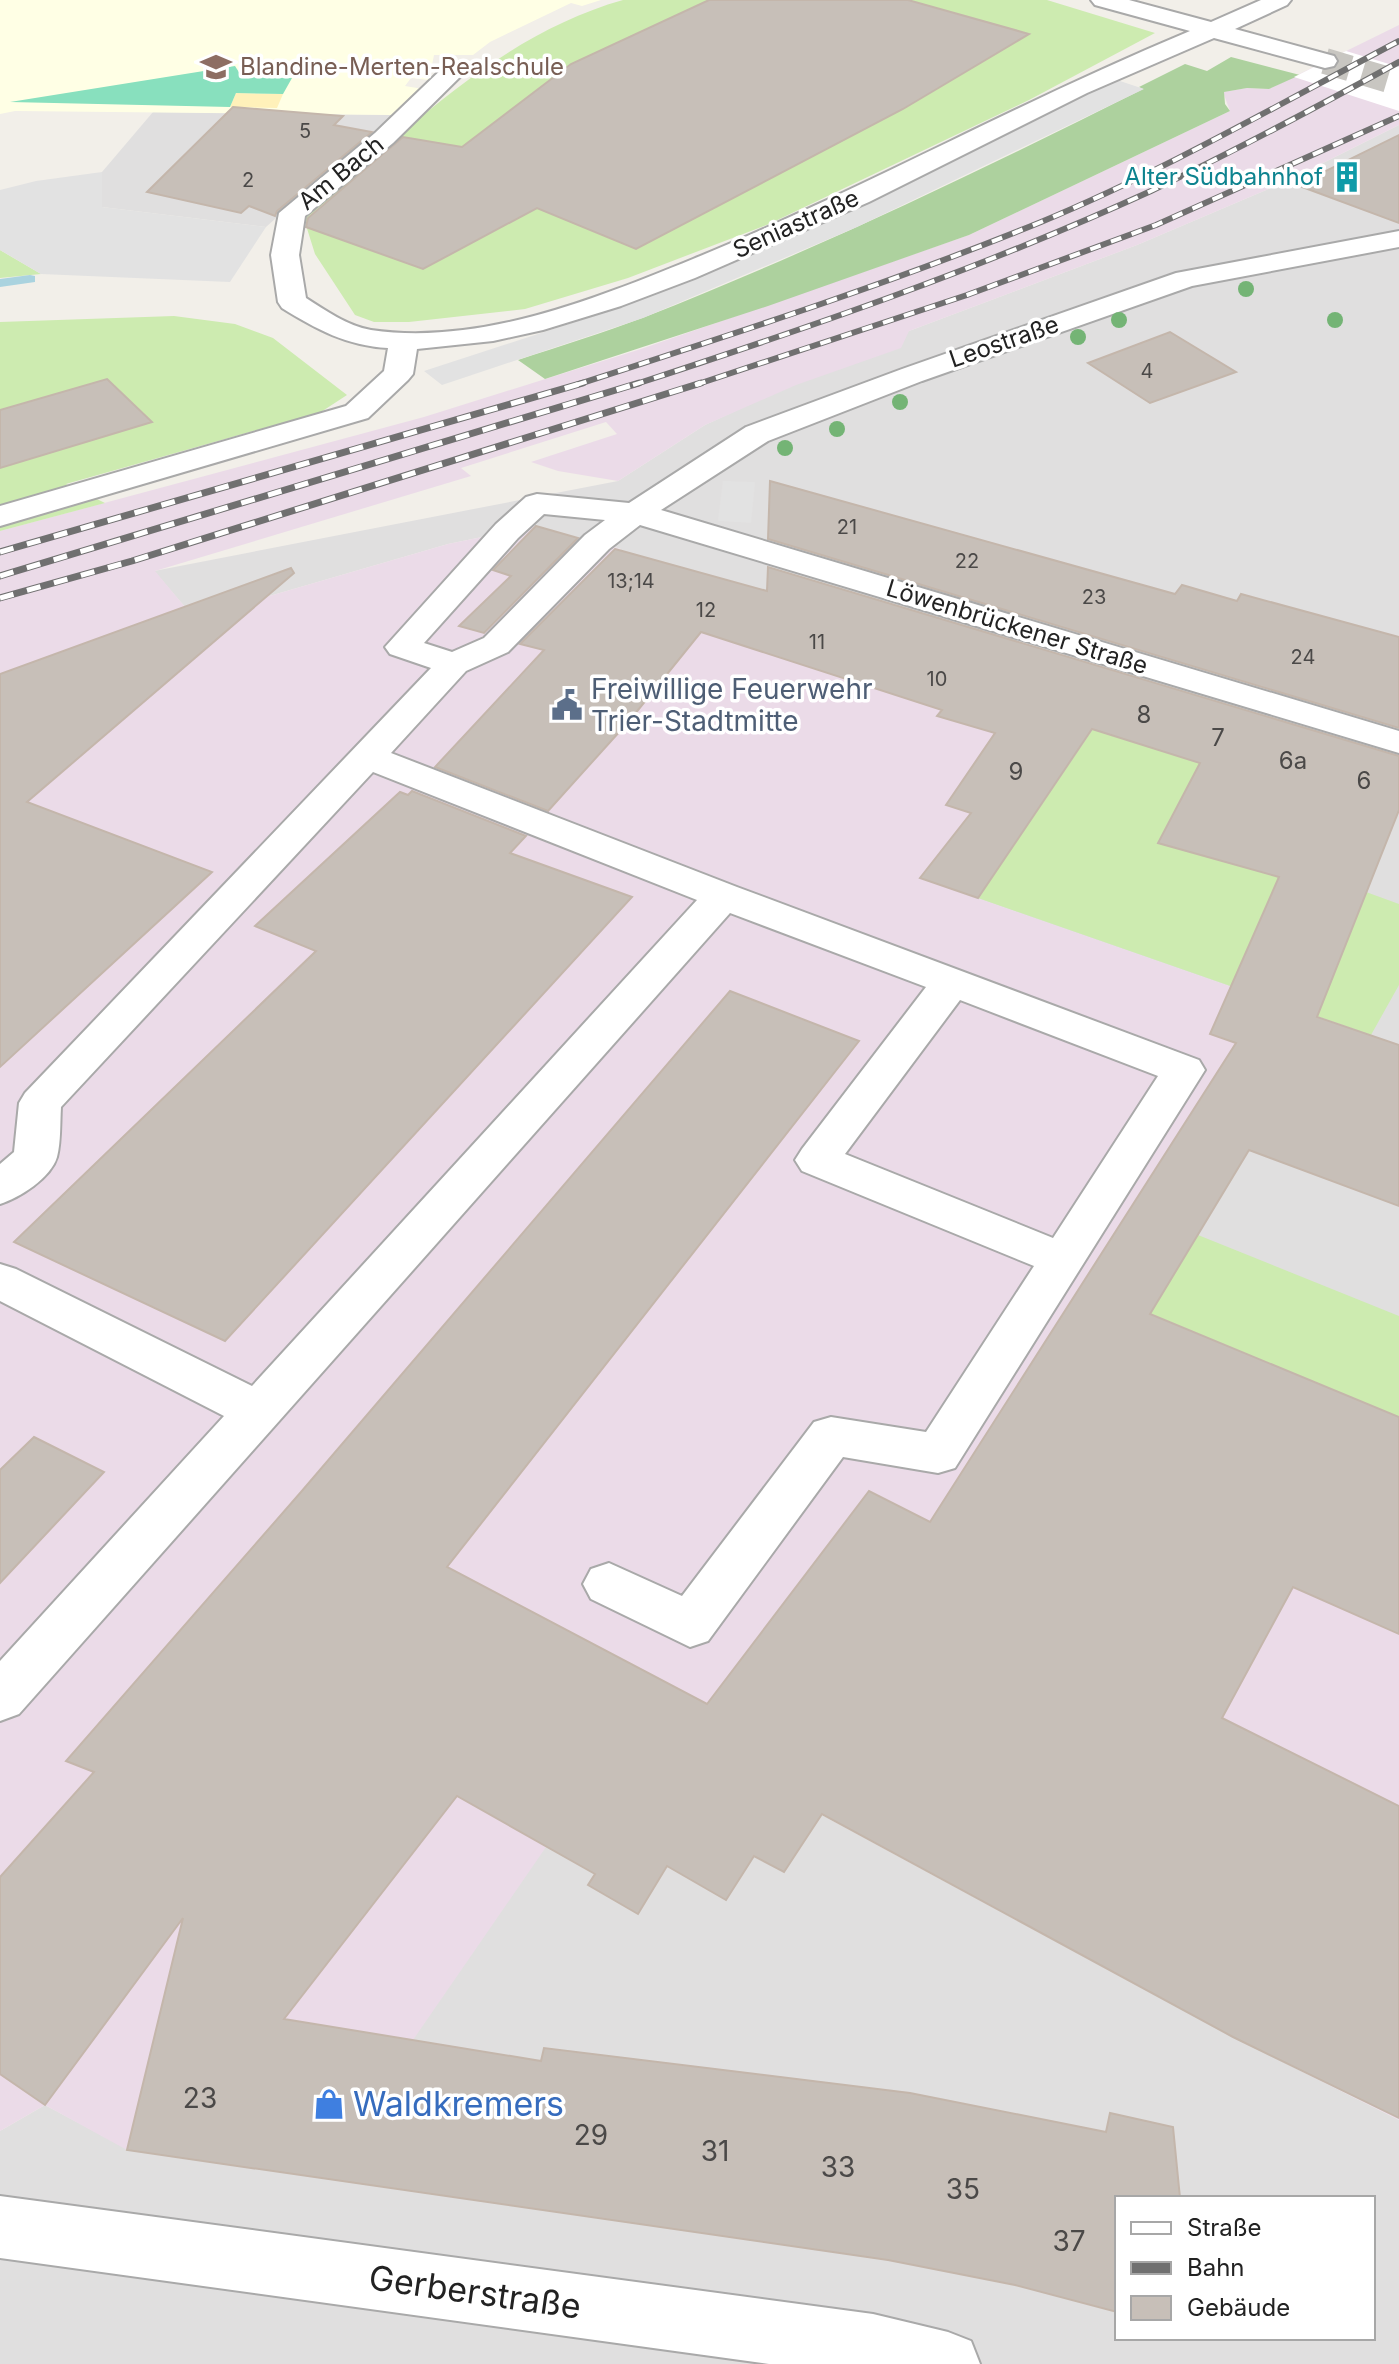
<svg xmlns="http://www.w3.org/2000/svg" width="1399" height="2364" viewBox="0 0 1399 2364" font-family="Inter,sans-serif">
<style>
.residential{fill:#e0dfdf;fill-rule:evenodd}
.industrial{fill:#ebdbe8}
.education{fill:#ffffe5}
.grass{fill:#cdebb0}
.forest{fill:#add19e}
.sand{fill:#fff1ba}
.pitch{fill:#88e0be}
.parking{fill:#e2e2e2}
.pier{fill:#fff}
.lines{fill:none;stroke-linecap:round;stroke-linejoin:round}
.stream{fill:#aad3df;fill-rule:evenodd}
.building{fill:#c7bfb8;stroke:#c4b6ab;stroke-width:2}
.minor-tunnel{stroke:#c8c6c1;stroke-width:26;stroke-dasharray:26 13;stroke-linecap:butt}
.minor-casing{stroke:#a9a9a9;stroke-width:4}
.minor{fill:#fff;fill-rule:evenodd}
.rail-far1-casing{stroke:#707070;stroke-width:6}
.rail-casing{stroke:#707070;stroke-width:7}
.rail-far1{stroke:#fff;stroke-width:4;stroke-dasharray:11;stroke-linecap:butt}
.rail{stroke:#fff;stroke-width:5;stroke-dasharray:14;stroke-linecap:butt}
.tree{fill:#74b475}
.labels{text-anchor:middle;stroke-width:7;stroke-linejoin:round;paint-order:stroke}
.far-number-label{font-size:20px;fill:#4b4948}
.far-education-label{font-size:24px;fill:#785e54;stroke:#fff;text-anchor:start}
.far-street-label{font-size:24px;fill:#222;stroke:#fff}
.far-culture-label{font-size:24px;fill:#0d838f;stroke:#fff;text-anchor:end}
.number-label{font-size:24px;fill:#4b4948}
.service-label{font-size:28px;fill:#4e5e75;stroke:#fff;text-anchor:start}
.near-number-label{font-size:28px;fill:#4b4948}
.near-shop-label{font-size:34px;fill:#366cbe;stroke:#fff;text-anchor:start}
.near-street-label{font-size:34px;fill:#222;stroke:#fff}
</style>
<rect width="100%" height="100%" fill="#f2efe9"/>
<g class="residential">
<polygon points="153,112 392,115 266,227 102,207 102,172"/>
<polygon points="1399,125 1399,1417 1149,1313 1320,1018 936,884 937,716 941,710 643,613 581,588 621,549 535,526 448,544 266,597 235,595 185,607 154,571 618,481 705,425 909,331 1137,245 1287,181"/>
<path d="M640,1717L1233,2037L1399,2120V2364H0V2131L45,2105L127,2149L152,2046L165,2036L546,1847ZM1117,2198H1373V2338H1117Z"/>
</g>
<polygon class="industrial" points="1399,25 1399,125 1287,181 1137,245 909,331 901,348 796,385 705,425 618,481 558,471 531,462 617,434 606,422 461,468 471,476 155,571 185,607 235,595 266,597 448,544 535,526 621,549 582,588 644,613 942,710 938,716 1007,716 946,805 983,816 937,884 1321,1018 1249,1150 1149,1313 1399,1417 1399,2120 1233,2037 641,1717 546,1847 413,2040 281,2023 165,2036 152,2046 127,2150 45,2105 0,2131 0,531 424,417 641,349 969,235 1230,111 1223,92 1247,88 1269,89"/>
<polygon class="education" points="0,0 601,0 582,6 571,3 490,42 473,55 434,55 429,80 411,78 405,86 423,89 392,115 15,111 0,114"/>
<g class="grass">
<path d="M623,0H1047L1155,33L1029,100L769,224L628,278L525,309L409,322H374L355,315L315,254L304,219C400,136 498,35 623,0Z"/>
<polygon points="0,250 41,274 0,278"/>
<polygon points="174,316 235,324 273,338 347,395 321,412 66,484 105,503 0,531 0,322"/>
<polygon points="1093,729 1213,767 1192,778 1159,843 1366,892 1399,904 1399,985 1371,1035 978,898"/>
<polygon points="1198,1235 1399,1316 1399,1417 1149,1313"/>
</g>
<path class="forest" d="M1231,57L1300,75L1269,89L1247,88L1224,92L1225,104L1230,111L969,235L768,306L545,379L518,360C560,346 603,333 645,317C815,250 980,171 1143,89L1139,87L1185,64L1207,71Z"/>
<polygon class="sand" points="236,93 283,94 277,108 230,107"/>
<polygon class="pitch" points="235,66 242,77 292,78 283,94 236,93 230,107 10,102"/>
<g class="parking">
<polygon points="1114,79 1144,89 857,227 643,318 442,385 424,371 621,307 727,263 905,185"/>
<polygon points="102,172 102,207 266,227 230,282 41,274 0,250 0,190 36,181"/>
<polygon points="723,481 755,482 751,523 718,521"/>
</g>
<polygon class="pier" points="1346,51 1399,67 1399,111 1294,77"/>
<g class="lines">
<polygon class="stream" points="30,275 35,276 35,282 0,287 0,279"/>
</g>
<g class="building">
<polygon points="709,0 908,0 1029,34 903,109 636,249 537,208 423,269 306,227 308,218 403,137 462,147 571,64"/>
<polygon points="233,107 343,116 334,125 372,132 277,211 275,216 249,206 241,213 147,192"/>
<polygon points="1399,135 1399,223 1297,185"/>
<polygon points="1170,332 1236,372 1150,403 1088,363"/>
<polygon points="107,379 152,422 0,468 0,410"/>
<polygon points="770,481 1175,594 1182,585 1237,601 1241,594 1399,637 1399,728 768,539"/>
<polygon points="536,526 578,538 484,633 459,626 511,576 493,570"/>
<polygon points="615,549 767,591 768,567 1399,756 1399,810 1317,1017 1399,1045 1399,1206 1249,1150 1150,1314 1399,1417 1399,1634 1293,1587 1222,1718 1399,1806 1399,2118 1233,2037 822,1814 784,1872 754,1856 726,1900 667,1866 638,1914 588,1885 595,1874 457,1796 284,2019 541,2061 544,2048 910,2093 1106,2132 1110,2113 1173,2127 1180,2198 1117,2198 1117,2312 1015,2285 888,2260 127,2150 183,1918 45,2105 0,2074 0,1877 94,1772 66,1761 301,1492 730,991 859,1041 447,1567 707,1704 869,1491 930,1522 1236,1043 1210,1034 1279,877 1158,843 1200,763 1092,729 978,898 920,878 971,813 946,805 995,733 937,716 942,710 701,632 630,720 548,811 435,767 544,650 520,644"/>
<polygon points="291,568 294,573 27,802 212,872 0,1067 0,674"/>
<polygon points="412,791 526,836 510,853 632,897 225,1341 14,1242 316,951 255,926 400,792 408,795"/>
<polygon points="34,1437 104,1472 0,1583 0,1470"/>
</g>
<g class="lines">
<polyline class="minor-tunnel" points="1325,61 1399,83"/>
<defs>
<g id="minor">
<path d="M1091,0H1129L1211,22L1261,0H1291L1287,5L1235,29L1334,56L1337,61L1334,66L1325,68L1214,38L1087,93L869,202L695,278L621,306L543,330L493,341L417,349L413,374L408,380L368,418L0,526V506L346,406L384,371L388,348C347,346 316,329 282,308L278,302L271,255L279,213L375,133L446,65H464L467,70L393,143L305,216L299,255L306,298C325,310 347,326 371,330C479,346 595,299 693,259C862,190 1021,101 1190,31L1095,5Z"/>
<path d="M1399,231V247L1192,286L922,381L768,441L661,510L1399,731V753L640,525L609,549L508,652L466,671L391,753L737,887L1199,1060L1205,1070L955,1468L938,1473L843,1457L708,1641L690,1647L591,1599L583,1584L591,1569L609,1563L682,1596L814,1422L831,1417L926,1432L1034,1266L802,1171L795,1160L802,1149L926,987L730,913L19,1714L0,1721V1661L224,1416L0,1301V1264L16,1269L252,1386L697,900L373,772L61,1107C60,1123 61,1142 57,1157C51,1178 19,1198 0,1204V1164L14,1152L19,1103L25,1093L431,668L390,654L385,647L496,524L526,497L537,494L629,503L746,427L902,369L1176,273ZM544,514L605,520L585,535L484,638L452,652L424,643L518,538ZM960,1000L1158,1076L1053,1238L845,1154Z"/>
<polygon points="0,2196 873,2314 948,2332 971,2341 980,2364 769,2364 0,2258"/>
</g>
</defs>
<use href="#minor" class="minor-casing"/>
<use href="#minor" class="minor"/>
<defs>
<g id="rail-far1">
<path d="M576,385C733,334 889,284 1041,222C1164,171 1281,103 1399,41"/>
<path d="M633,385C808,328 983,268 1151,191C1235,151 1317,107 1399,62"/>
<polyline points="695,385 967,295 1156,225 1399,116"/>
</g>
<g id="rail">
<polyline points="0,552 583,383"/>
<polyline points="0,576 639,383"/>
<polyline points="0,598 132,561 701,383"/>
</g>
</defs>
<use href="#rail-far1" class="rail-far1-casing"/>
<use href="#rail" class="rail-casing"/>
<use href="#rail-far1" class="rail-far1"/>
<use href="#rail" class="rail"/>
</g>
<g class="tree">
<circle cx="1246" cy="289" r="8"/>
<circle cx="1119" cy="320" r="8"/>
<circle cx="1335" cy="320" r="8"/>
<circle cx="1078" cy="337" r="8"/>
<circle cx="900" cy="402" r="8"/>
<circle cx="837" cy="429" r="8"/>
<circle cx="785" cy="448" r="8"/>
</g>
<defs>
<symbol id="school-bare" viewBox="-9 -9 18 18"><path d="M0-5L7-2L0 1L-7-2ZM-4 1L0 2.5L4 1V4Q0 6-4 4Z" fill="#8d6e63" stroke="#fff" stroke-width="2.5" paint-order="stroke"/></symbol>
<symbol id="building-bare" viewBox="-9 -9 18 18"><path d="M-4-6H4V6H1V3H-1V6H-4ZM-2.5-4.3h1.7v1.8h-1.7ZM.8-4.3h1.7v1.8H.8ZM-2.5-1h1.7V.8h-1.7ZM.8-1h1.7V.8H.8Z" fill="#0f9aa8" stroke="#fff" stroke-width="2.5" paint-order="stroke"/></symbol>
<symbol id="civic-bare" viewBox="-9 -9 18 18"><path d="M-.6-6.5H3V-4.5H.6V-3L4-1V1h2V6H-6V1h2V-1L-.6-3ZM-1.2 2.5V6h2.4V2.5Z" fill="#5c6f8a" stroke="#fff" stroke-width="2.5" paint-order="stroke"/></symbol>
<symbol id="shop-bare" viewBox="-9 -9 18 18"><path d="M-5-2.5h2.3a2.7 3.5 0 0 1 5.4 0H5L5.5 6h-11ZM-1.5-2.5h3a1.5 2.3 0 0 0-3 0Z" fill="#3f7fe0" stroke="#fff" stroke-width="2.5" paint-order="stroke"/></symbol>
</defs>
<g fill-rule="evenodd">
<use href="#school-bare" x="194" y="45" width="44" height="44"/>
<use href="#building-bare" x="1325" y="155" width="44" height="44"/>
<use href="#civic-bare" x="545" y="683" width="44" height="44"/>
<use href="#shop-bare" x="307" y="2082" width="44" height="44"/>
</g>
<g class="labels">
<g class="far-number-label">
<text x="305" y="138">5</text>
<text x="248" y="187">2</text>
<text x="1147" y="378">4</text>
<text x="847" y="534">21</text>
<text x="967" y="568">22</text>
<text x="631" y="588">13;14</text>
<text x="1094" y="604">23</text>
<text x="706" y="617">12</text>
<text x="817" y="649">11</text>
<text x="1303" y="664">24</text>
<text x="937" y="686">10</text>
</g>
<g class="far-education-label">
<text x="240" y="75">Blandine-Merten-Realschule</text>
</g>
<g class="far-street-label">
<text transform="translate(341 173) rotate(-39)" y="8">Am Bach</text>
<text transform="translate(796 224) rotate(-24)" y="8">Seniastraße</text>
<text transform="translate(1004 342) rotate(-19)" y="8">Leostraße</text>
<text transform="translate(1017 627) rotate(17)" y="8">Löwenbrückener Straße</text>
</g>
<g class="far-culture-label">
<text x="1323" y="185">Alter Südbahnhof</text>
</g>
<g class="number-label">
<text x="1144" y="723">8</text>
<text x="1218" y="746">7</text>
<text x="1293" y="769">6a</text>
<text x="1016" y="780">9</text>
<text x="1364" y="789">6</text>
</g>
<g class="service-label">
<text x="591" y="699">Freiwillige Feuerwehr<tspan x="591" dy="32">Trier-Stadtmitte</tspan></text>
</g>
<g class="near-number-label">
<text x="200" y="2108">23</text>
<text x="591" y="2145">29</text>
<text x="715" y="2161">31</text>
<text x="838" y="2177">33</text>
<text x="963" y="2199">35</text>
<text x="1069" y="2251">37</text>
</g>
<g class="near-shop-label">
<text x="353" y="2116">Waldkremers</text>
</g>
<g class="near-street-label">
<text transform="translate(475 2292) rotate(8)" y="12">Gerberstraße</text>
</g>
</g>
<rect x="1115" y="2196" width="260" height="144" fill="#ffffff" stroke="#a7a7a7" stroke-width="2"/>
<rect x="1131" y="2222" width="40" height="12" fill="#ffffff" stroke="#a7a7a7" stroke-width="2"/>
<text x="1187" y="2236" font-size="24" fill="#222222">Straße</text>
<rect x="1131" y="2262" width="40" height="12" fill="#707070" stroke="#a7a7a7" stroke-width="2"/>
<text x="1187" y="2276" font-size="24" fill="#222222">Bahn</text>
<rect x="1131" y="2296" width="40" height="24" fill="#c7bfb8" stroke="#a7a7a7" stroke-width="2"/>
<text x="1187" y="2316" font-size="24" fill="#222222">Gebäude</text>
</svg>
